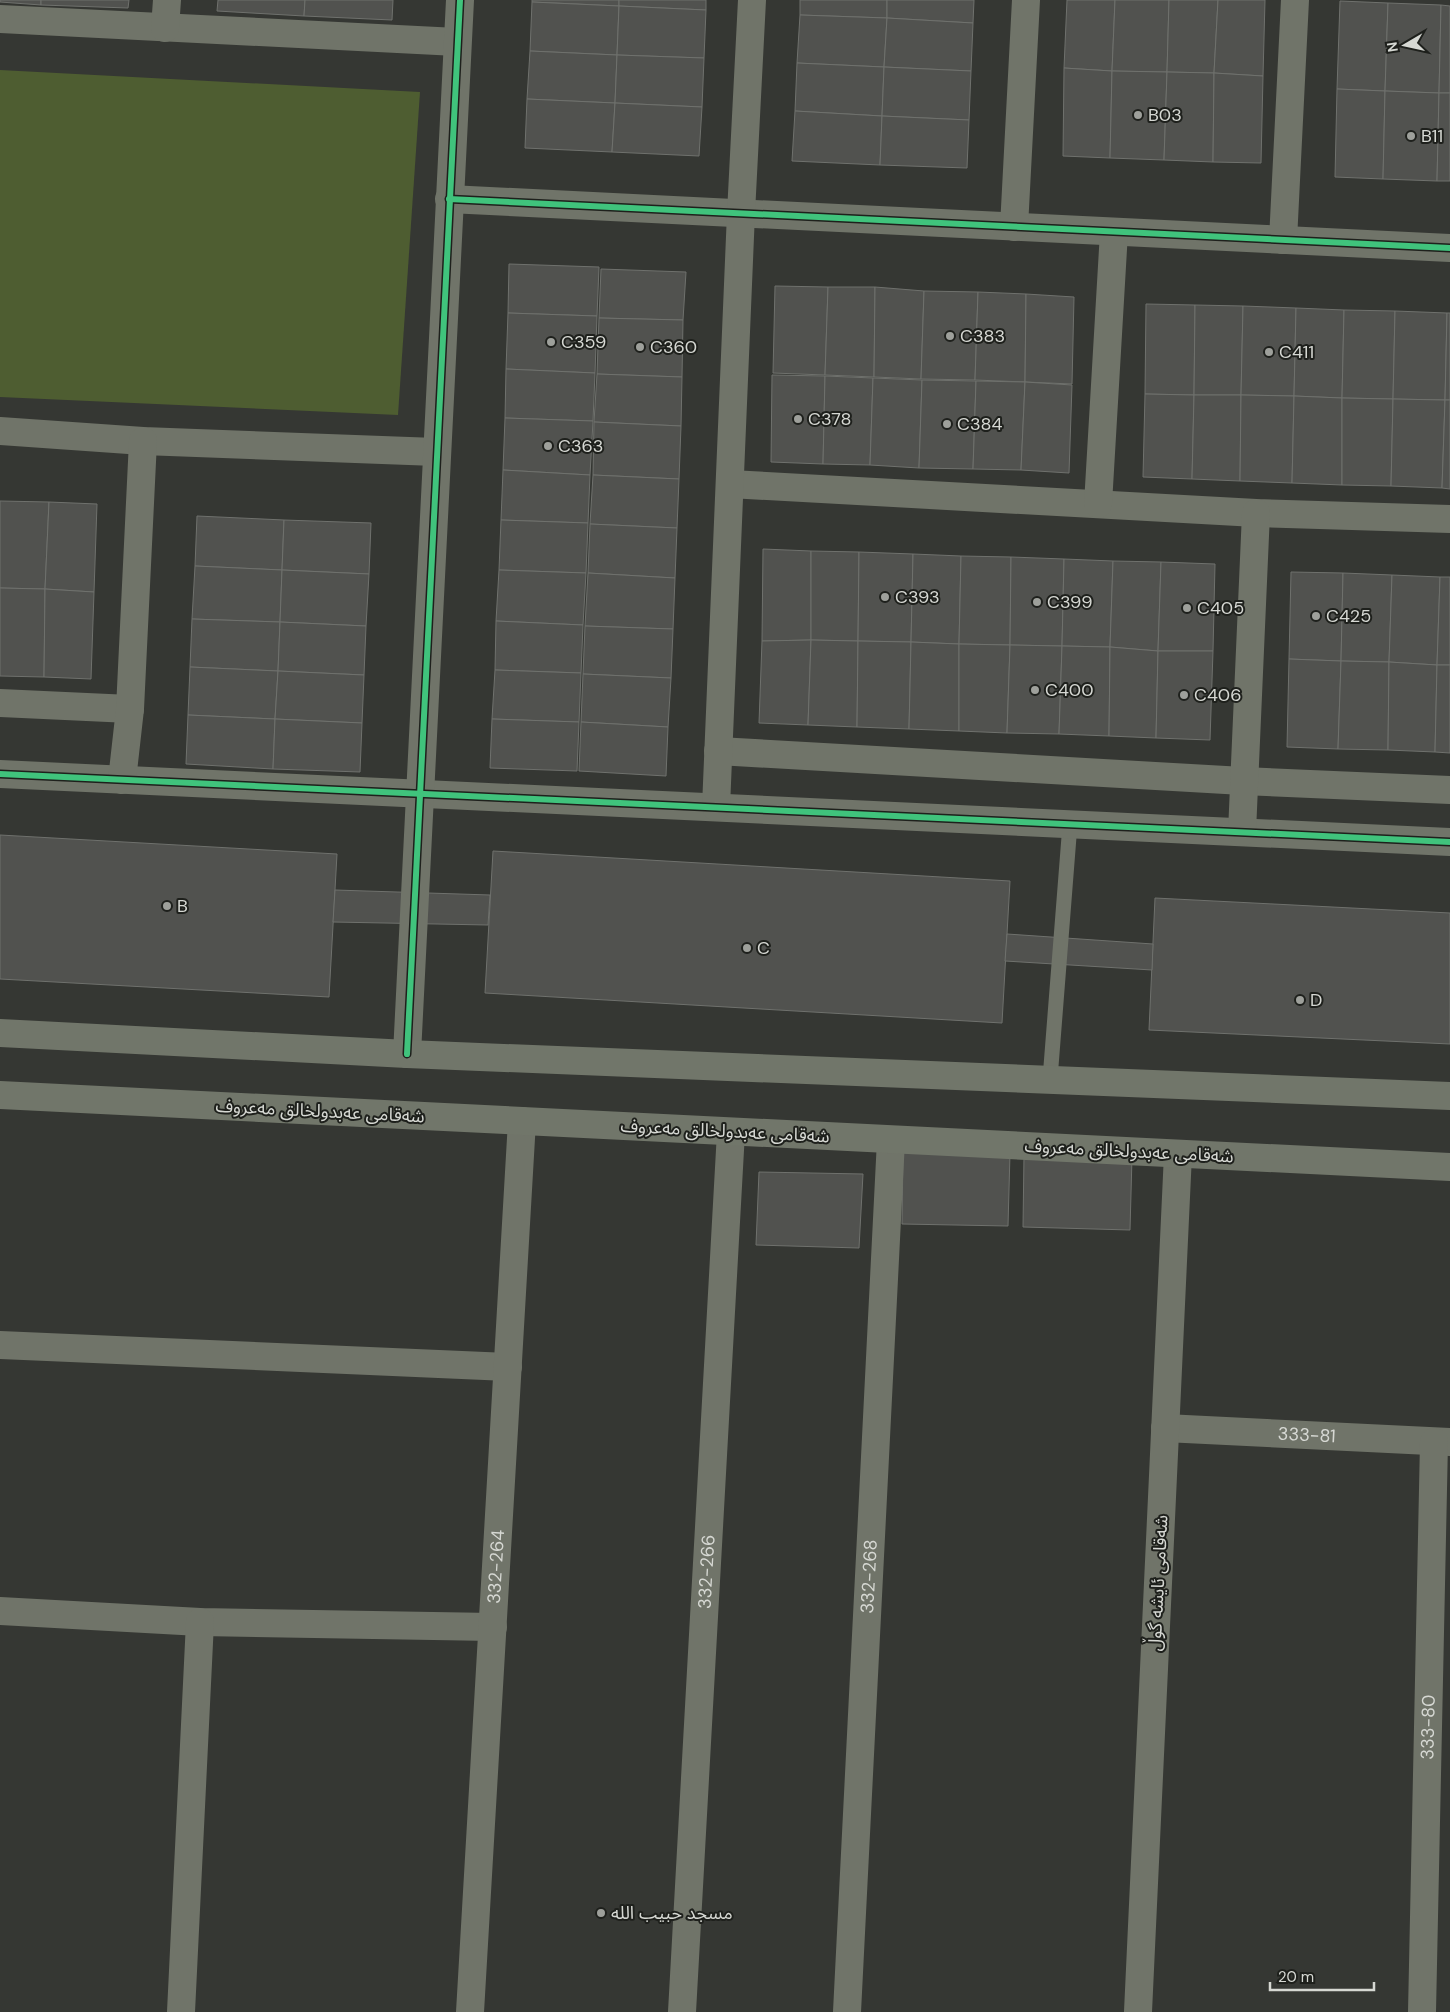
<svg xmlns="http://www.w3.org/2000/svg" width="1450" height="2012" viewBox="0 0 1450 2012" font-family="'DM Sans','Noto Sans Arabic',sans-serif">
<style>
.green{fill:#4e5d31}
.building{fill:#51524f;stroke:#6f716d}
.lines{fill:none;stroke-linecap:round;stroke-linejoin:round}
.service{stroke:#707469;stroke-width:15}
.minor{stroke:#707469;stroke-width:28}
.tertiary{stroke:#707469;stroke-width:28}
.secondary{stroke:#71766a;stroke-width:28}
.cycleway-casing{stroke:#1e201c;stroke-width:9}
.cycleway{stroke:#40c37c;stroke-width:6}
.poi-dot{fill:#9ea09b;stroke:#1e201c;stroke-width:2}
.labels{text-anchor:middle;stroke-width:4;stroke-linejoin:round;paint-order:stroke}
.poi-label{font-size:18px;fill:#d6d8d3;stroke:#1e201c;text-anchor:start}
.street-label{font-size:18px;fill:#d6d8d3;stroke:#1e201c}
</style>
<rect width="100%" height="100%" fill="#353733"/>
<polygon class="green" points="0,70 420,92 398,415 0,397"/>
<g class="building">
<polygon points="0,0 41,0 41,5 0,2"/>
<polygon points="41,0 129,0 128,8 41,5"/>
<polygon points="218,0 305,0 304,16 217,11"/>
<polygon points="305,0 393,0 392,20 304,16"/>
<polygon points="532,0 619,0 619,6 532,2"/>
<polygon points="619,0 706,0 706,10 619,6"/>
<polygon points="800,0 887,0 887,18 800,15"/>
<polygon points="887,0 974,0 973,23 887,18"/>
<polygon points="1067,0 1115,0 1112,71 1064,68"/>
<polygon points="1115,0 1169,0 1167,72 1112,71"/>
<polygon points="1169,0 1218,0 1214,73 1167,72"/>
<polygon points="1218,0 1265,0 1263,76 1214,73"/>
<polygon points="1340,1 1388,3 1385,91 1337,89"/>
<polygon points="532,2 619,6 617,55 530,51"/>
<polygon points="1388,3 1441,5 1439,93 1385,91"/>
<polygon points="1441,5 1450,6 1450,93 1439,93"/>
<polygon points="619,6 706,10 704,58 617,55"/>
<polygon points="800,15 887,18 884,67 797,63"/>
<polygon points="887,18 973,23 971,71 884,67"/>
<polygon points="530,51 617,55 615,103 527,99"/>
<polygon points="617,55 704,58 702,107 615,103"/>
<polygon points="797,63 884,67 882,116 795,111"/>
<polygon points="884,67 971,71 969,120 882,116"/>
<polygon points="1064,68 1112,71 1110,158 1063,156"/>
<polygon points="1112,71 1167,72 1164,160 1110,158"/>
<polygon points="1167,72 1214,73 1213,162 1164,160"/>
<polygon points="1214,73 1263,76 1261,163 1213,162"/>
<polygon points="1337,89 1385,91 1383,179 1335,177"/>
<polygon points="1385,91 1439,93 1437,181 1383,179"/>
<polygon points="1439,93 1450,93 1450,181 1437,181"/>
<polygon points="527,99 615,103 612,152 525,148"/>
<polygon points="615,103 702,107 699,156 612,152"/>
<polygon points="795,111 882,116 880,165 792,161"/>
<polygon points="882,116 969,120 967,168 880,165"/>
<polygon points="509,264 599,267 597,316 508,313"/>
<polygon points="601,269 686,272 683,320 599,318"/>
<polygon points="775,286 828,287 825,375 773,373"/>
<polygon points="828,287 875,287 874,377 825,375"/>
<polygon points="875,287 924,291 921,379 874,377"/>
<polygon points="924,291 978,292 975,380 921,379"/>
<polygon points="978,292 1026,294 1025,382 975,380"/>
<polygon points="1026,294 1074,297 1072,384 1025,382"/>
<polygon points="1146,304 1195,305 1194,395 1145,394"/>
<polygon points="1195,305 1243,306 1241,395 1194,395"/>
<polygon points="1243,306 1296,308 1294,396 1241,395"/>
<polygon points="1296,308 1344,310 1342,398 1294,396"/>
<polygon points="1344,310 1395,311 1393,399 1342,398"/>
<polygon points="1395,311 1447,313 1445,400 1393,399"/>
<polygon points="508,313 597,316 595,373 506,369"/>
<polygon points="1447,313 1450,313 1450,400 1445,400"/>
<polygon points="599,318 683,320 682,377 597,374"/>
<polygon points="506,369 595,373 593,421 505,418"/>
<polygon points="597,374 682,377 681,426 594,422"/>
<polygon points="772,375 825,376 823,464 771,462"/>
<polygon points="825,376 873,378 870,465 823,464"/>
<polygon points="873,378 922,380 919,468 870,465"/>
<polygon points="922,380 976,381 973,469 919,468"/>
<polygon points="976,381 1025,382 1021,470 973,469"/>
<polygon points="1025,382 1072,385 1069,473 1021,470"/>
<polygon points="1145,394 1194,395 1192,479 1143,477"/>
<polygon points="1194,395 1241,395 1240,481 1192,479"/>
<polygon points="1241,395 1294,396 1292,483 1240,481"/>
<polygon points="1294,396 1342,398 1342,485 1292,483"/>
<polygon points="1342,398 1393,399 1391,486 1342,485"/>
<polygon points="1393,399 1445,400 1442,488 1391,486"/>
<polygon points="1445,400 1450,400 1450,489 1442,488"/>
<polygon points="505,418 593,421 590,475 503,470"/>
<polygon points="594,422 681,426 679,479 593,475"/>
<polygon points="503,470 590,475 588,523 501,520"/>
<polygon points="593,475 679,479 677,528 590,524"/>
<polygon points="0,501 49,502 45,589 0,588"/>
<polygon points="49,502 97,504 94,592 45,589"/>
<polygon points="197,516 284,520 282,570 195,566"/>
<polygon points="284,520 371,523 369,574 282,570"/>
<polygon points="501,520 588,523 586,573 499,570"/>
<polygon points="590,524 677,528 675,578 588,573"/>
<polygon points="763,549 811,551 811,640 762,641"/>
<polygon points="811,551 859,552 858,641 811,640"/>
<polygon points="859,552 913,554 911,642 858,641"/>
<polygon points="913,554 961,556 959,644 911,642"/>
<polygon points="961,556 1011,557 1010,645 959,644"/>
<polygon points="1011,557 1064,559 1062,646 1010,645"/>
<polygon points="1064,559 1113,561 1110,647 1062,646"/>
<polygon points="1113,561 1161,562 1158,651 1110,647"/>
<polygon points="1161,562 1215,564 1213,651 1158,651"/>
<polygon points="195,566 282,570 280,622 192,619"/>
<polygon points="282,570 369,574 366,626 280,622"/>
<polygon points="499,570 586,573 583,625 496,621"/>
<polygon points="1291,572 1343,573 1341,661 1289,659"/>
<polygon points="588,573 675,578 673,629 585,626"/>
<polygon points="1343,573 1392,575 1389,662 1341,661"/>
<polygon points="1392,575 1440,577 1437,665 1389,662"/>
<polygon points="1440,577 1450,577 1450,665 1437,665"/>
<polygon points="0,588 45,589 44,677 0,676"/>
<polygon points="45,589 94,592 91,679 44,677"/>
<polygon points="192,619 280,622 278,671 190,667"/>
<polygon points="496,621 583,625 581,673 495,670"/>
<polygon points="280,622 366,626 364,675 278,671"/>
<polygon points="585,626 673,629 671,678 583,674"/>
<polygon points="811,640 808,725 759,723 762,641"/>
<polygon points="811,640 858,641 857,727 808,725"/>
<polygon points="858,641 911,642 909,729 857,727"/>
<polygon points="911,642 959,644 959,731 909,729"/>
<polygon points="959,644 1010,645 1007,733 959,731"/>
<polygon points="1010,645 1062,646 1059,734 1007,733"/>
<polygon points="1062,646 1110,647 1109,736 1059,734"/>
<polygon points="1110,647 1158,651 1156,738 1109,736"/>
<polygon points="1158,651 1213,651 1210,740 1156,738"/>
<polygon points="1289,659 1341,661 1338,749 1287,747"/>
<polygon points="1341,661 1389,662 1388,750 1338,749"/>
<polygon points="1389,662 1437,665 1435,752 1388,750"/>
<polygon points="1437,665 1450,665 1450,753 1435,752"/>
<polygon points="190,667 278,671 275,719 188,715"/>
<polygon points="495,670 581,673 579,722 492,719"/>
<polygon points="278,671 364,675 362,723 275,719"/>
<polygon points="583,674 671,678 668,727 581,722"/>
<polygon points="188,715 275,719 273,769 186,764"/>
<polygon points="275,719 362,723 360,772 273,769"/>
<polygon points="492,719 579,722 577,771 490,768"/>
<polygon points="581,722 668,727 666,776 579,771"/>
<polygon points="0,835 337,854 329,997 0,979"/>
<polygon points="493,851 1010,881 1002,1023 485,993"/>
<polygon points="335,890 490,895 488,925 333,922"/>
<polygon points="1155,898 1450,913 1450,1044 1149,1030"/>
<polygon points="1007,934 1153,944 1152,970 1005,961"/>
<polygon points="903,1151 1010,1153 1008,1226 902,1224"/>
<polygon points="1024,1155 1132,1157 1130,1230 1023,1227"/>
<polygon points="759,1172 863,1174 859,1248 756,1245"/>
</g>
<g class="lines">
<polyline class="service" points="1050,1079 1070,824"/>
<g class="minor">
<polyline points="0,19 457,42"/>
<polyline points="165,28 167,0"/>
<polyline points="449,199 1450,248"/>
<polyline points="1014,227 1026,0"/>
<polyline points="1283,240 1295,0"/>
<polyline points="0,431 143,441 436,452"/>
<polyline points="730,484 1256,513 1450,519"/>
<polyline points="1098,504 1114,232"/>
<polyline points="0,703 130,709"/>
<polyline points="718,751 1243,781 1450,790"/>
<polyline points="0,774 1450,842"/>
<polyline points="122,780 130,709 143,441"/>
<polyline points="716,807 741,213 752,0"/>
<polyline points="1242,832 1256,513"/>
<polyline points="407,1054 460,0"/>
<polyline points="0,1345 508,1367"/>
<path id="s1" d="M1165,1428L1450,1442"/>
<polyline points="0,1611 200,1622 493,1627"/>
<polyline points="181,2012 200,1622"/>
<path id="s2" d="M470,2012L522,1121"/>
<path id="s3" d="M682,2012L731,1132"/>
<path id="s4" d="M847,2012L891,1140"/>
<path id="s5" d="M1422,2012L1434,1442"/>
</g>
<polyline class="tertiary" points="1138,2012 1178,1154"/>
<g class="secondary">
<polyline points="0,1033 407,1054 1450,1096"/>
<polyline points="0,1095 1450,1167"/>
</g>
<defs>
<g id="cycleway">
<polyline points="449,199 1450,248"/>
<polyline points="0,774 1450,842"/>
<polyline points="407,1054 460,0"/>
</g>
</defs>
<use href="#cycleway" class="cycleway-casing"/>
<use href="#cycleway" class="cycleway"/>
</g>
<g class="poi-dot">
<circle cx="1138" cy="115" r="5"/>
<circle cx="1411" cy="136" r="5"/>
<circle cx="950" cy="336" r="5"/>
<circle cx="551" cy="342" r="5"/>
<circle cx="640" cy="347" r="5"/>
<circle cx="1269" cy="352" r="5"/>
<circle cx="798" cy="419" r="5"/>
<circle cx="947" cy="424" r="5"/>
<circle cx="548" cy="446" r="5"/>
<circle cx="885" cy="597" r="5"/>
<circle cx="1037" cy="602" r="5"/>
<circle cx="1187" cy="608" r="5"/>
<circle cx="1316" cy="616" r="5"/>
<circle cx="1035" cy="690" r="5"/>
<circle cx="1184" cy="695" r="5"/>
<circle cx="167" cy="906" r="5"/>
<circle cx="747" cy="948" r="5"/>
<circle cx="1300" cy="1000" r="5"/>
<circle cx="601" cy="1913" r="5"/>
</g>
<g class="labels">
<g class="poi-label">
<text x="1148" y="121">B03</text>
<text x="1421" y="142">B11</text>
<text x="960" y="342">C383</text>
<text x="561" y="348">C359</text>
<text x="650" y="353">C360</text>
<text x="1279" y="358">C411</text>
<text x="808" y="425">C378</text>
<text x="957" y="430">C384</text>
<text x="558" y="452">C363</text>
<text x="895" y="603">C393</text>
<text x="1047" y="608">C399</text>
<text x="1197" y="614">C405</text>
<text x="1326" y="622">C425</text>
<text x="1045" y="696">C400</text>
<text x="1194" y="701">C406</text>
<text x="177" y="912">B</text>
<text x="757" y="954">C</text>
<text x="1310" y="1006">D</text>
<text x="611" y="1919">مسجد حبيب الله</text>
</g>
<g class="street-label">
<text transform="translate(320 1111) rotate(3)" y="6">شەقامی عەبدولخالق مەعروف</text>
<text transform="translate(725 1131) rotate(3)" y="6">شەقامی عەبدولخالق مەعروف</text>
<text transform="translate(1129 1151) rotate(3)" y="6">شەقامی عەبدولخالق مەعروف</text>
<text dy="6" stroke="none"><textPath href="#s1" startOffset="142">333-81</textPath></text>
<text dy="6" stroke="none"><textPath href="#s2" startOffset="446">332-264</textPath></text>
<text dy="6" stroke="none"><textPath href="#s3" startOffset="441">332-266</textPath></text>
<text dy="6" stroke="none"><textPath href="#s4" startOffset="436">332-268</textPath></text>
<text transform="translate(1158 1583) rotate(-87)" y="6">شەقامی ئایشە گوڵ</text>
<text dy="6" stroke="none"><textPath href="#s5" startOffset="285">333-80</textPath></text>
</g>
</g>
<g transform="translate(1405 45) rotate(261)" stroke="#1e201c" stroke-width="4" paint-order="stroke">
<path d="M0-4L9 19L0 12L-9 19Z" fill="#d6d8d3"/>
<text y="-8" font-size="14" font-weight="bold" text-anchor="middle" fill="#d6d8d3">N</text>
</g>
<path d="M1270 1982v8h104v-8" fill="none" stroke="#d6d8d3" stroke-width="2.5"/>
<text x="1278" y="1982" font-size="15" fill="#d6d8d3" stroke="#1e201c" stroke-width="4" paint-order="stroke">20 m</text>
</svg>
